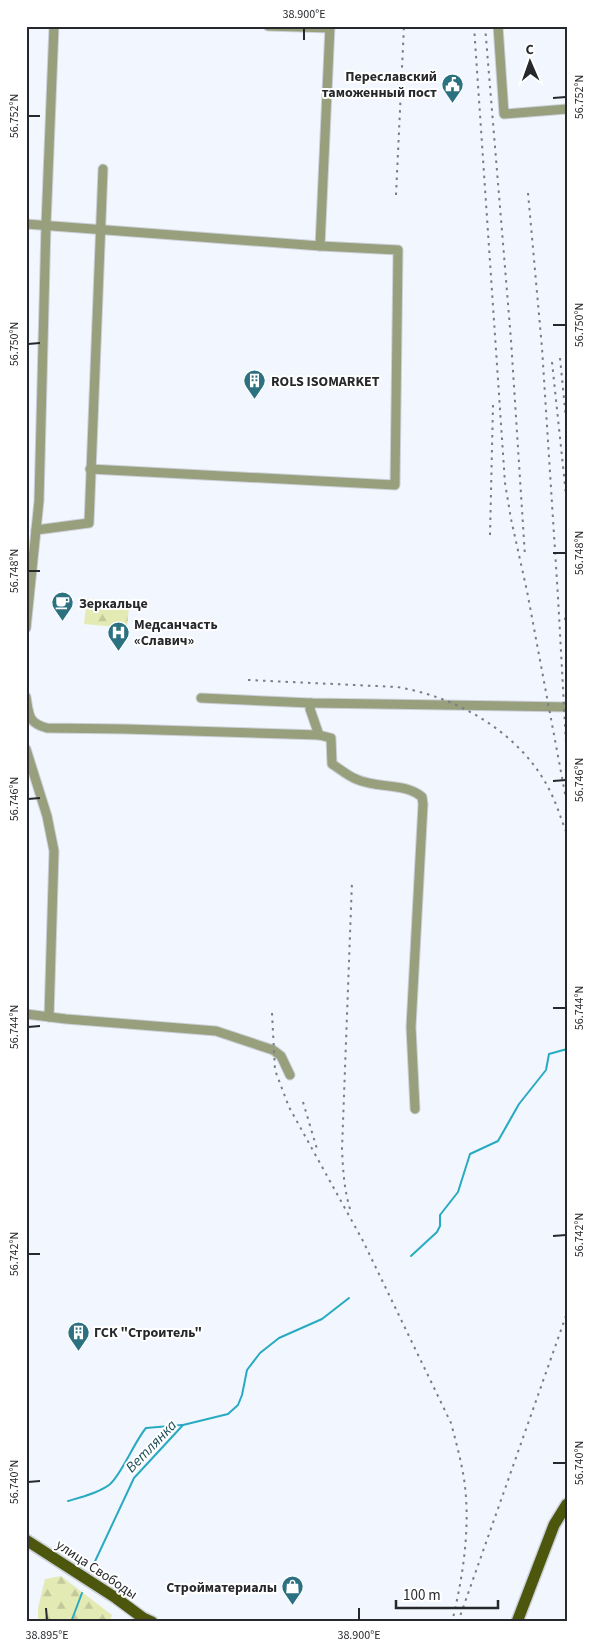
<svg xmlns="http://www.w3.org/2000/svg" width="593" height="1648" viewBox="0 0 593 1648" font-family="'Source Sans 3',sans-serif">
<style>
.forest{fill:url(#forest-firs)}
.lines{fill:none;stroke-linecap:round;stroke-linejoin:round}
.stream{stroke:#28aac1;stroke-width:2}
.minor-casing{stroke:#ccd1d9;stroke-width:11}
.major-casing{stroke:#ccd1d9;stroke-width:14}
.minor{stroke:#979f7c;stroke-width:9}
.major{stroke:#4c560c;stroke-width:11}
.rail{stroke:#7a7d83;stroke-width:2;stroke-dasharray:2.5 5;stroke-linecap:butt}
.ticks{fill:none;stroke:#26282c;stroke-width:2}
.labels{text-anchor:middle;stroke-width:4;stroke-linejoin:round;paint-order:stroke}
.poi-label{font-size:14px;font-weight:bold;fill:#26282c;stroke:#fff;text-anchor:start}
.street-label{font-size:14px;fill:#26282c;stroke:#fff}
.water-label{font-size:15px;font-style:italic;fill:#1a4e58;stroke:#fff}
.neatline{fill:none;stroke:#26282c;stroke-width:2}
.ticks-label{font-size:12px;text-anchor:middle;fill:#26282c}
</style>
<defs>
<pattern id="forest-firs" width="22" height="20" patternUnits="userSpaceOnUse" patternTransform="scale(1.25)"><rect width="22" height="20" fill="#e3eab4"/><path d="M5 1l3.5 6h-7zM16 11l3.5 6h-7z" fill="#c3c99b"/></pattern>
</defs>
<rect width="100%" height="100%" fill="#f1f6ff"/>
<g class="forest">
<polygon points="87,599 128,602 129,606 127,628 84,624"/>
<polygon points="61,1576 112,1615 110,1622 38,1622 38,1608 45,1579"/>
</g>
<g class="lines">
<g class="stream">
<polyline points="411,1256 437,1232 440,1226 440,1215 458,1192 470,1154 498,1141 519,1104 546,1070 549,1054 567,1049"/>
<path d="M68,1501C82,1497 98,1493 109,1485C121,1476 134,1442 146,1428L182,1425"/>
<polyline points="90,1572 134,1478 183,1425 228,1414 238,1405 242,1395 247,1370 260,1353 279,1338 322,1319 349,1298"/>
<polyline points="71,1622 82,1593"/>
</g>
<defs>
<g id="minor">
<polyline points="268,26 330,28"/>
<polyline points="498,26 504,114 567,109"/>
<polyline points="26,224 320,246 398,250 395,485 90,469"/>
<polyline points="320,246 330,26"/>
<polyline points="36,530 39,501 46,225 54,26"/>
<polyline points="26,628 36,530 89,523 103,169"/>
<path d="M26,697C29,715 28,723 47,728L125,729L319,735"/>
<polyline points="201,698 311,703 567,707"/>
<path d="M311,703L310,709L319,735L331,738L332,764C340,769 348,776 356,779C377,789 404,782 422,797L423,804L411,1027L415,1109"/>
<polyline points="26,749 47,816 54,851 49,1017"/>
<polyline points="26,1014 66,1019 216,1031 273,1050 281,1056 290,1075"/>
</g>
<g id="major">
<polyline points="26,1540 116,1598 143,1618 152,1622"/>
<polyline points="517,1622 554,1525 567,1504"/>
</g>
</defs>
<use href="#minor" class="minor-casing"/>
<use href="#major" class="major-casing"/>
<use href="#minor" class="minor"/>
<use href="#major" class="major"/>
<g class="rail">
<polyline points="474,26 505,483 511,519 527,591 567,804"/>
<polyline points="485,26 511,340 525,556"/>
<polyline points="528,193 542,348 558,597 567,761"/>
<polyline points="396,195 404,26"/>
<polyline points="560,358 567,429"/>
<polyline points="552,362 567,504"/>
<polyline points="490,535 493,405"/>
<polyline points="565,620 567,599"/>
<path d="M248,680L397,687C458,697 521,733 550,791C557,805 561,819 567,834"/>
<path d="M272,1013L275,1070L289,1107L363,1241L451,1423C456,1442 461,1460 464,1479C471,1526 463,1577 452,1622"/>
<polyline points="303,1102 317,1149"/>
<path d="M350,1209C344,1189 343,1170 342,1149L352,881"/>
<polyline points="458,1622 567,1313"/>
</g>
</g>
<path class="ticks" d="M304,28V40M553,98L566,97M28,116H40M553,325H566M28,344L40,343M553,553H566M28,571H40M553,781L566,780M28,799L40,798M553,1008H566M28,1027L40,1026M553,1236L566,1235M28,1254H40M553,1463H566M28,1482L40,1481M46,1608L47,1620M359,1608V1620"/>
<defs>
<symbol id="civic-pin" viewBox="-11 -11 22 30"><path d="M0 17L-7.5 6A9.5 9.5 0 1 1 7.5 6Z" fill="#2c7180" stroke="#fff"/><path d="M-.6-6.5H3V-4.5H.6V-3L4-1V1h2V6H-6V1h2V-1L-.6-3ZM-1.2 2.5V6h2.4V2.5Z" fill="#fff"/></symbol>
<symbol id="building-pin" viewBox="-11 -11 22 30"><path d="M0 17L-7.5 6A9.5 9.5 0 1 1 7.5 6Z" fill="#2c7180" stroke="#fff"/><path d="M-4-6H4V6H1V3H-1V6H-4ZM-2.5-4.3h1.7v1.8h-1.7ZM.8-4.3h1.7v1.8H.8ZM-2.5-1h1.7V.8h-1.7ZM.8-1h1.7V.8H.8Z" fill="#fff"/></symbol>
<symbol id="cafe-pin" viewBox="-11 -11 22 30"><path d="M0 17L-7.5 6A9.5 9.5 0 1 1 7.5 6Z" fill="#2c7180" stroke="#fff"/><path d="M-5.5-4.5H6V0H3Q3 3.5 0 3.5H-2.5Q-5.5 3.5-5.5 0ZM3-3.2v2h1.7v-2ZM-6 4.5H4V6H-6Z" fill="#fff"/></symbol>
<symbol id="hospital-pin" viewBox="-11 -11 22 30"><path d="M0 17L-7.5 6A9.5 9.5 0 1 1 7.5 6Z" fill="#2c7180" stroke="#fff"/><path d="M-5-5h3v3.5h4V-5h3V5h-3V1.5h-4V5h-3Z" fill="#fff"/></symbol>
<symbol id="shop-pin" viewBox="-11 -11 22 30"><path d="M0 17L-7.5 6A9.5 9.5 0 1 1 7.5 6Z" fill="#2c7180" stroke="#fff"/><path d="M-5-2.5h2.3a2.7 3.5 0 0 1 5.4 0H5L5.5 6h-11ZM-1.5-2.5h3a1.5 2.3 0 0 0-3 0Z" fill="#fff"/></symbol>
</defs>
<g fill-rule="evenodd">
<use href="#civic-pin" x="440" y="72" width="25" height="34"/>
<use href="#building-pin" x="242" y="368" width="25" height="34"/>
<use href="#cafe-pin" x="50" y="590" width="25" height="34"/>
<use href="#hospital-pin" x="106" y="620" width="25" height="34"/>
<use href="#building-pin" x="66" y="1320" width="25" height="34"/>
<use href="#shop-pin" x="280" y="1574" width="25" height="34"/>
</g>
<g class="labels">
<g class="poi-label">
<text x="437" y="81" text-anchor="end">Переславский<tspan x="437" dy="16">таможенный пост</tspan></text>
<text x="271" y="386">ROLS ISOMARKET</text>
<text x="79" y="608">Зеркальце</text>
<text x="134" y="629">Медсанчасть<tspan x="134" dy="16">«Славич»</tspan></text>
<text x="94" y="1337">ГСК "Строитель"</text>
<text x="277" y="1592" text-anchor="end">Стройматериалы</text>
</g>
<g class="street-label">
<text transform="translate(97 1569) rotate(34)" y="5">улица Свободы</text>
</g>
<g class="water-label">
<text transform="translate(151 1446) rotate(-46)" y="5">Ветлянка</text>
</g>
</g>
<rect width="593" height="1648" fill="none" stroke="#ffffff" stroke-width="55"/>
<g transform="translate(530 62) rotate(358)" stroke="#ffffff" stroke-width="4" paint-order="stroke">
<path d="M0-4L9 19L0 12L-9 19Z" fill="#26282c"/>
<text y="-8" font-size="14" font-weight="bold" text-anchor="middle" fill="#26282c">С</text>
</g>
<path d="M396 1600v8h102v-8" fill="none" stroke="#26282c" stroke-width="2.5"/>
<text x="403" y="1600" font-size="15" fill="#26282c" stroke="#ffffff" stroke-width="4" paint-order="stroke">100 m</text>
<rect x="28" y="28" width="538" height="1592" class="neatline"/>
<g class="ticks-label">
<text x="304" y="18">38.900°E</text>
<text transform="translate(579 97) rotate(-90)" y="4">56.752°N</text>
<text transform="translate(14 116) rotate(-90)" y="4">56.752°N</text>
<text transform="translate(579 325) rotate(-90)" y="4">56.750°N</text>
<text transform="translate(14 344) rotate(-90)" y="4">56.750°N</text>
<text transform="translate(579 553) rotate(-90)" y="4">56.748°N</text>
<text transform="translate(14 571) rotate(-90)" y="4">56.748°N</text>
<text transform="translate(579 780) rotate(-90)" y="4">56.746°N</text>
<text transform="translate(14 799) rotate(-90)" y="4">56.746°N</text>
<text transform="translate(579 1008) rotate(-90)" y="4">56.744°N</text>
<text transform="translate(14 1027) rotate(-90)" y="4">56.744°N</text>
<text transform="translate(579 1235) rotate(-90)" y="4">56.742°N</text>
<text transform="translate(14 1254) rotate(-90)" y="4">56.742°N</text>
<text transform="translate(579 1463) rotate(-90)" y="4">56.740°N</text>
<text transform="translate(14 1482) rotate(-90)" y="4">56.740°N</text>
<text x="47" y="1639">38.895°E</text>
<text x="359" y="1639">38.900°E</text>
</g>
</svg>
